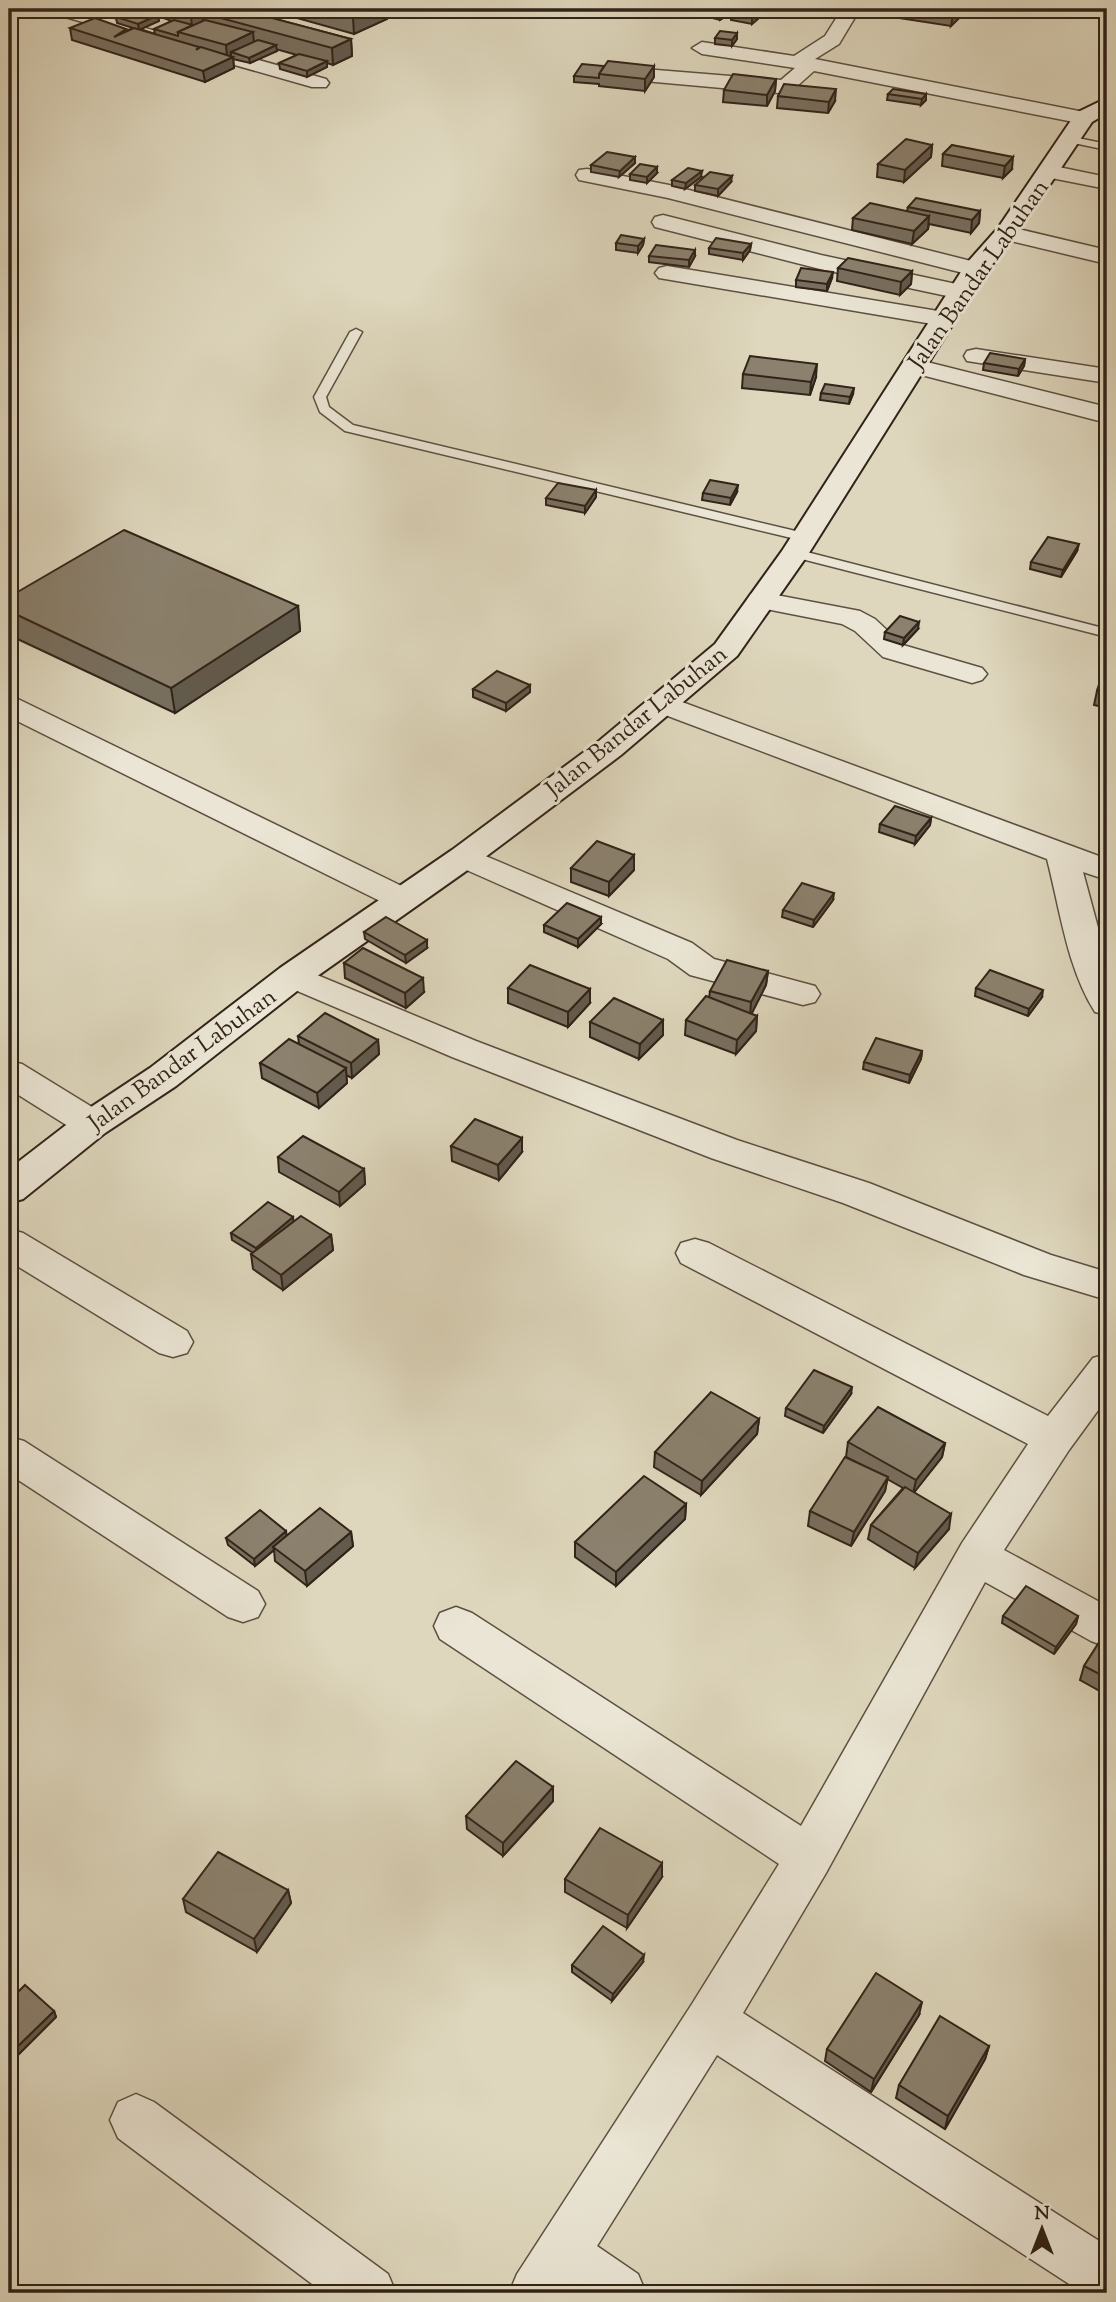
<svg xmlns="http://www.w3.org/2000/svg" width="1116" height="2302" viewBox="0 0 1116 2302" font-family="'Sorts Mill Goudy',serif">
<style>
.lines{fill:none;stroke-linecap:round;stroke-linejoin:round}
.service-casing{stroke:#5d5041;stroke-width:3}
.minor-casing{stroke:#5d5041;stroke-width:3}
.secondary-casing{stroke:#322318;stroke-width:4}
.service{fill:#eae5d4;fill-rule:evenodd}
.minor{fill:#eae5d4;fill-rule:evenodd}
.secondary{fill:#eae5d4;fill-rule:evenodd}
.wall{fill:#786f5f;stroke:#322318;stroke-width:2;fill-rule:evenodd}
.shaded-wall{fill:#615a4d;stroke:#322318;stroke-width:2}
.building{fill:#8b816e;stroke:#322318;stroke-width:2}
.labels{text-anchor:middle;stroke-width:6;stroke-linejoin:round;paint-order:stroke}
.street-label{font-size:24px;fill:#322318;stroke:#eae5d4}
</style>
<rect width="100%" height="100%" fill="#ded7bd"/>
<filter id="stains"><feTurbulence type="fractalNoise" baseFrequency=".00286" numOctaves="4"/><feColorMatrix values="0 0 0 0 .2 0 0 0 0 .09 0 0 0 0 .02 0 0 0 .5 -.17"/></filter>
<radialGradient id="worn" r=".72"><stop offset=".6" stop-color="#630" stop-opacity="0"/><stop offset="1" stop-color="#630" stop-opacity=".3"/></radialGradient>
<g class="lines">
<defs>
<g id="service">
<polygon points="1068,136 1107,144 1107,150 1064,141 1063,139"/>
<polygon points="356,329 362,332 326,397 329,407 353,425 804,533 810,537 804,541 345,431 320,412 314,397 350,332"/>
<polygon points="795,549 1107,629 1107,637 790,556 788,553"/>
</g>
<g id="minor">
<polygon points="49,9 78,9 326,79 329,83 326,87 312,87 51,13"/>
<polygon points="842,9 860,9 839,44 815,59 1084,112 1091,114 1094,118 1091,122 1084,124 814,71 795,88 778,93 644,81 637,79 634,75 637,71 644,69 781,80 795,68 702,54 692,48 702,42 794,56 825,36"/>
<polygon points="1049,165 1107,177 1107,189 1041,176 1038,171 1041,166"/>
<polygon points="587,169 669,185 983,264 986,269 983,274 975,276 668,198 579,180 576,175 579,170"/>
<polygon points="663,215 821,255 961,285 969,287 973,292 969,297 961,299 820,269 655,227 652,222 655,217"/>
<polygon points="1006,226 1107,250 1107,264 998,238 995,233 998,228"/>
<polygon points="667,266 944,312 952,314 956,319 952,324 944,326 659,278 655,273 659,268"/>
<polygon points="976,349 1107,369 1107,383 967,361 964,356 967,351"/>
<polygon points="915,359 1107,407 1107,423 906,371 903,366 906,361"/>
<polygon points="761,592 860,611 875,619 903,645 982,668 987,674 982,680 972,683 883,657 855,631 842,624 751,606 747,600 751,594"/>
<path d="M663,695L1107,859V880L1083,872L1107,961V1015L1095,1012C1067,968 1060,909 1047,859L652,710L648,704L652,698Z"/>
<polygon points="9,697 20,700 414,892 418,899 414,906 402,909 390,906 9,717"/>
<polygon points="464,847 692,943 714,959 815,986 820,994 815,1002 803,1005 690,975 668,959 453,864 448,857 453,850"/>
<polygon points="293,965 476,1041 737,1140 869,1183 1051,1255 1107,1272 1107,1300 1024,1275 843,1203 711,1158 452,1057 281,984 276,976 281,968"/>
<polygon points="9,1061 22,1064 105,1115 110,1124 105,1133 92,1137 79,1133 9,1089"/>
<polygon points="9,1229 23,1233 187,1331 193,1342 187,1353 173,1357 159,1353 9,1261"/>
<polygon points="695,1239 709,1243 1048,1416 1093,1358 1107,1354 1107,1398 1069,1450 1004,1550 1107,1606 1107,1647 1091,1641 985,1582 826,1873 743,2013 1107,2246 1107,2293 1083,2293 717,2055 597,2246 638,2274 646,2293 509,2293 517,2274 692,2004 779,1864 440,1639 434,1626 440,1613 456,1607 472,1613 801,1826 962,1543 1028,1444 681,1263 676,1253 681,1243"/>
<polygon points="9,1437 24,1441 258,1591 265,1604 258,1617 243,1622 228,1617 9,1474"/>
<polygon points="136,2094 154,2102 388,2274 396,2293 324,2293 118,2138 110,2120 118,2102"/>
</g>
<polygon id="secondary" points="1107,98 1107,113 1092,122 1014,238 985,273 809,553 737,656 621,755 476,864 306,984 176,1086 105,1133 23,1199 9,1203 9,1169 79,1115 150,1068 280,968 452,850 599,741 715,644 782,551 966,264 998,228 1076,113"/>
</defs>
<use href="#service" class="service-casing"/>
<use href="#minor" class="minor-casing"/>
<use href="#secondary" class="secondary-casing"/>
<use href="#service" class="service"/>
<use href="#minor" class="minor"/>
<use href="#secondary" class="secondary"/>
</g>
<g class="wall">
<path d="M133,9H238L351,39L352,56L333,65L327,63V67L307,77L280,69L279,63L297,55L276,49L277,51L250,63L233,59L234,68L205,82L72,40L70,28L126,29V31L133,28L117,23L116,17L135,9ZM158,16L172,21L154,29L155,34L140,29L159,21Z"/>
<polygon points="265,9 386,9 387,19 354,34"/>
<polygon points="689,9 732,9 732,12 720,20 689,12"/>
<polygon points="893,9 984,9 977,18 959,15 959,18 951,26 892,17"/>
<polygon points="731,14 761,16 752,24 731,20"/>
<polygon points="737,33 737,39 732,46 715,44 715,38"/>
<polygon points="604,66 654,66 654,77 645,91 599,86 599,84 574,82 574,76"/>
<polygon points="776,79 775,91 767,106 723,102 724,90"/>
<polygon points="888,94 926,94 926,100 921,105 887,100"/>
<polygon points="778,96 835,101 828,113 777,108"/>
<polygon points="932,145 931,157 904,182 877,177 878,164"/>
<polygon points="952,145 1012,169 1003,178 942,166 943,154"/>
<polygon points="635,157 635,163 619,177 591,172 591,165"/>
<polygon points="657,173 647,183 630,180 630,174"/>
<polygon points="701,177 685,189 672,186 672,180"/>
<polygon points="731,182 718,196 695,191 695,185"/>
<polygon points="908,207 980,211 979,223 971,233 929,224 928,229 912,244 852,230 853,218 907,211"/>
<polygon points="644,239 643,245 638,253 616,250 616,243"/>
<polygon points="751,244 750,250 743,260 709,254 709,248"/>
<polygon points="649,256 695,256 689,267 649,262"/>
<polygon points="838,268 912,271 911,284 900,295 837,281"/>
<polygon points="832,278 827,291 796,287 796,280"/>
<polygon points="1025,359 1024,366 1018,376 983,370 984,363"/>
<polygon points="743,374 816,377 810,395 742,388"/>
<polygon points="821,393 853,394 849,404 820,400"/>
<polygon points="596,490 596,497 585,513 546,505 546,498"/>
<polygon points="737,492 730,505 702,500 703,493"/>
<polygon points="1077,551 1061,577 1030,569 1031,562"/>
<polygon points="9,597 298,606 300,631 175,713 9,635"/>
<polygon points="918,629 903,645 884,639 885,632"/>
<polygon points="1107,663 1107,708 1094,705 1097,691"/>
<polygon points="530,685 530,692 506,711 473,697 473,689"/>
<polygon points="931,818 930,825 915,844 879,832 880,824"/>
<polygon points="634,855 634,870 609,896 571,882 571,868"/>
<polygon points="833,900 813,927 782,917 783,910"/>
<polygon points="601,924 578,947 544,932 544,925"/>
<polygon points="364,932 427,948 406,963 365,939"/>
<polygon points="344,963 424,992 406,1008 345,978"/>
<polygon points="768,971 766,985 751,1014 757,1016 756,1031 736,1054 685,1035 686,1020 709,998 710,991"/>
<polygon points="508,988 590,1003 568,1027 508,1003"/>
<polygon points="976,988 1042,997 1028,1016 975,996"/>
<polygon points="663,1020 663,1035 639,1059 590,1037 590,1022"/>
<polygon points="298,1036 378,1040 379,1054 352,1078 346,1075 347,1083 319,1108 262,1078 260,1063 299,1044"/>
<polygon points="922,1051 921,1059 909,1083 863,1069 864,1062"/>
<polygon points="451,1146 522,1152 499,1180 452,1161"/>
<polygon points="278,1157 364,1169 365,1184 340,1206 279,1172"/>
<polygon points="294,1221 331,1235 333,1250 283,1290 253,1269 251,1254 253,1253 232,1240 231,1233"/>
<polygon points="851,1394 823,1433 785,1416 786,1408"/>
<polygon points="759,1419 757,1434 701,1495 654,1467 655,1452"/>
<polygon points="848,1442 945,1443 942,1457 914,1492 949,1529 915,1568 868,1539 871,1525 903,1488 887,1479 885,1491 851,1546 808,1526 810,1511 860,1464 846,1457"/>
<polygon points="686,1504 685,1519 616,1586 575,1557 575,1542"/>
<polygon points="351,1532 353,1546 307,1586 275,1561 274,1550 255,1566 228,1545 226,1538"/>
<polygon points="1003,1616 1078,1616 1076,1624 1054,1654 1002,1623"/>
<polygon points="1107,1630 1107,1695 1080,1680 1084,1666"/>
<polygon points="553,1787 553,1801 503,1856 467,1829 466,1816"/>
<polygon points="662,1877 627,1928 565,1892 565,1879"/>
<polygon points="288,1890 291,1903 257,1952 186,1912 183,1899"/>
<polygon points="643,1962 612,2001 572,1972 572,1965"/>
<polygon points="9,2001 54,2011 56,2017 18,2055 9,2047"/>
<polygon points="919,2015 871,2092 825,2061 827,2049"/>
<polygon points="989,2046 985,2059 945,2129 896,2098 899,2085"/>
</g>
<g class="shaded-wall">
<polygon points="207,9 212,9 202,13 203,22 192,27 191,16"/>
<polygon points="373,9 386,9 387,19 354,34 353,18"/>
<polygon points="729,9 732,9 732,12 720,20 720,14"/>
<polygon points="958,9 960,9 959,18 951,26 953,15"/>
<polygon points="981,9 984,9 977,18 978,12"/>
<polygon points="761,11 761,16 752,24 752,18"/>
<polygon points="158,15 159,21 139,30 138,24"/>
<polygon points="253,32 254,43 231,52 231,55 227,57 226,45"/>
<polygon points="737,33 737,39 732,46 732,40"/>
<polygon points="351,39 352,56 333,65 332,48"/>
<polygon points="276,45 277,51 250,63 249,58"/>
<polygon points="233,57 234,68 205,82 203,71"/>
<polygon points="327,61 327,67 307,77 307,71"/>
<polygon points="654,66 654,77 645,91 645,79"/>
<polygon points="776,79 775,91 767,106 767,95"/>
<polygon points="836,89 835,101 828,113 829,102"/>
<polygon points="926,94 926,100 921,105 922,99"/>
<polygon points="932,145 931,157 904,182 905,170"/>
<polygon points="635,157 635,163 619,177 620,171"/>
<polygon points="1013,157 1012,169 1003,178 1005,166"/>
<polygon points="657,167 657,173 647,183 647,177"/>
<polygon points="702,171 701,177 685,189 686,183"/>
<polygon points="732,176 731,182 718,196 718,189"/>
<polygon points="980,211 979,223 971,233 972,220"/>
<polygon points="929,216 928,229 912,244 914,231"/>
<polygon points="644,239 643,245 638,253 638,246"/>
<polygon points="751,244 750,250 743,260 743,253"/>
<polygon points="695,250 695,256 689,267 689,260"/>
<polygon points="912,271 911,284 900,295 901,282"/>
<polygon points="833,272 832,278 827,291 827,284"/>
<polygon points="1025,359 1024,366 1018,376 1019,369"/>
<polygon points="817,364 816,377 810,395 811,382"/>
<polygon points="854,388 853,394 849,404 850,397"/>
<polygon points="738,485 737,492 730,505 731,498"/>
<polygon points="596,490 596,497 585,513 585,506"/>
<polygon points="1079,544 1077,551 1061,577 1063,570"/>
<polygon points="298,606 300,631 175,713 171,688"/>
<polygon points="919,622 918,629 903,645 904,638"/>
<polygon points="530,685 530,692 506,711 506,703"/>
<polygon points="931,818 930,825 915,844 916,836"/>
<polygon points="634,855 634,870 609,896 609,882"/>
<polygon points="834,893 833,900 813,927 814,920"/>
<polygon points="601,917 601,924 578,947 578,939"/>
<polygon points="427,940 427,948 406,963 405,955"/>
<polygon points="768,971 766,985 750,1017 751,1002"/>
<polygon points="423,978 424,992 406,1008 405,993"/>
<polygon points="590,989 590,1003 568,1027 568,1012"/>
<polygon points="1043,990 1042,997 1028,1016 1029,1009"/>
<polygon points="757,1016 756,1031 736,1054 737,1040"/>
<polygon points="663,1020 663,1035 639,1059 640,1044"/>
<polygon points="378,1040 379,1054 352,1078 351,1063"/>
<polygon points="922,1051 921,1059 909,1083 910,1075"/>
<polygon points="346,1068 347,1083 319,1108 317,1093"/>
<polygon points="522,1138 522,1152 499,1180 498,1165"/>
<polygon points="364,1169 365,1184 340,1206 339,1192"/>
<polygon points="293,1217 294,1225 257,1255 256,1248"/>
<polygon points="331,1235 333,1250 283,1290 281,1275"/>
<polygon points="852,1387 851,1394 823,1433 824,1426"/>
<polygon points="759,1419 757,1434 701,1495 702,1481"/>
<polygon points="945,1443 942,1457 913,1494 916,1480"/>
<polygon points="888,1477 885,1491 851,1546 854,1532"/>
<polygon points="686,1504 685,1519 616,1586 616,1572"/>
<polygon points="951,1514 949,1529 915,1568 918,1553"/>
<polygon points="286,1531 287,1538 273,1547 274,1550 255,1566 254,1559"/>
<polygon points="351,1532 353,1546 307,1586 305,1571"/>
<polygon points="1078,1616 1076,1624 1054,1654 1056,1647"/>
<polygon points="553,1787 553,1801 503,1856 503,1843"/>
<polygon points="662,1863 662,1877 627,1928 628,1915"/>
<polygon points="288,1890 291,1903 257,1952 254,1939"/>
<polygon points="644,1955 643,1962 612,2001 613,1994"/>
<polygon points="13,1963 16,1970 9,1977 9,1968"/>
<polygon points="922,2002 919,2015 871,2092 874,2079"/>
<polygon points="54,2011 56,2017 18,2055 15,2049"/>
<polygon points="989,2046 985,2059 945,2129 948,2116"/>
</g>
<g class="building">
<polygon points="136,9 158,15 138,24 116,17"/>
<polygon points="169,9 207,9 191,16"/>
<polygon points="210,9 238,9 351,39 332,48 202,13"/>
<polygon points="322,9 373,9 353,18"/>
<polygon points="698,9 729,9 720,14"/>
<polygon points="738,9 751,9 761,11 752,18 731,14"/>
<polygon points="911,9 958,9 953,15"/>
<polygon points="960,9 981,9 978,12"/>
<polygon points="95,18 126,29 114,37 134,28 199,47 196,50 201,47 233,57 203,71 70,28"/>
<polygon points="174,20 193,25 178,32 178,36 154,29"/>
<polygon points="205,20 253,32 226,45 178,32"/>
<polygon points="720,31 737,33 732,40 715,38"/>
<polygon points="258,40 276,45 249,58 231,52"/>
<polygon points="299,54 327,61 307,71 279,63"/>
<polygon points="608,61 654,66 645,79 599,74"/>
<polygon points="582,64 604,66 599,74 599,78 574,76"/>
<polygon points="733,74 776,79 767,95 724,90"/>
<polygon points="784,84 836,89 829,102 778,96"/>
<polygon points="893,89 926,94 922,99 888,94"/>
<polygon points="906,139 932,145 905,170 878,164"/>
<polygon points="952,145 1013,157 1005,166 943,154"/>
<polygon points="607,152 635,157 620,171 591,165"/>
<polygon points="640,164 657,167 647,177 630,174"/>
<polygon points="688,168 702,171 686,183 672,180"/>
<polygon points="710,172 732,176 718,189 695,185"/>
<polygon points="916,198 980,211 972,220 908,207"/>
<polygon points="870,203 929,216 914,231 853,218"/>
<polygon points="621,235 644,239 638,246 616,243"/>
<polygon points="716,238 751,244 743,253 709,248"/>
<polygon points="656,245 695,250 689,260 649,256"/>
<polygon points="848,258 912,271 901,282 838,268"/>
<polygon points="801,268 833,272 827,284 796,280"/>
<polygon points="990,353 1025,359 1019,369 984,363"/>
<polygon points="750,356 817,364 811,382 743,374"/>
<polygon points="825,384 854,388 850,397 821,393"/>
<polygon points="710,480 738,485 731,498 703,493"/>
<polygon points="558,483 596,490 585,506 546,498"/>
<polygon points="124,530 298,606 171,688 9,611 9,597"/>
<polygon points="1048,537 1079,544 1063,570 1031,562"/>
<polygon points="900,616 919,622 904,638 885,632"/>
<polygon points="1106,663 1107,663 1107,693 1097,691"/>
<polygon points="497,671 530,685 506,703 473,689"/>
<polygon points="895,806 931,818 916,836 880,824"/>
<polygon points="597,841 634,855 609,882 571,868"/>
<polygon points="802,883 834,893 814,920 783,910"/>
<polygon points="567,903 601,917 578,939 544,925"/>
<polygon points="386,917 427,940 405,955 364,932"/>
<polygon points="363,948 423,978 405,993 344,963"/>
<polygon points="727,960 768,971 751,1002 710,991"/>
<polygon points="530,965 590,989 568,1012 508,988"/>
<polygon points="990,970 1043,990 1029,1009 976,988"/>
<polygon points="706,996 757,1016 737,1040 686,1020"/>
<polygon points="614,998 663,1020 640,1044 590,1022"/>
<polygon points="325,1013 378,1040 351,1063 298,1036"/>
<polygon points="876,1038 922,1051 910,1075 864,1062"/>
<polygon points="289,1039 346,1068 317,1093 260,1063"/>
<polygon points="475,1119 522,1138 498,1165 451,1146"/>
<polygon points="303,1136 364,1169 339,1192 278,1157"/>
<polygon points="268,1202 293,1217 256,1248 231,1233"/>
<polygon points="301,1216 331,1235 281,1275 251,1254"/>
<polygon points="814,1370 852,1387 824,1426 786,1408"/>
<polygon points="711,1392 759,1419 702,1481 655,1452"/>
<polygon points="878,1407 945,1443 916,1480 848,1442"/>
<polygon points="845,1457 888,1477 854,1532 810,1511"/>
<polygon points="644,1476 686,1504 616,1572 575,1542"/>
<polygon points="905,1487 951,1514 918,1553 871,1525"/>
<polygon points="320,1508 351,1532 305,1571 273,1547"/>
<polygon points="260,1510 286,1531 254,1559 226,1538"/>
<polygon points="1026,1586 1078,1616 1056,1647 1003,1616"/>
<polygon points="1107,1630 1107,1678 1084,1666"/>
<polygon points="516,1761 553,1787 503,1843 466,1816"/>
<polygon points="600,1828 662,1863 628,1915 565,1879"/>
<polygon points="218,1852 288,1890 254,1939 183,1899"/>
<polygon points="603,1926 644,1955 613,1994 572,1965"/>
<polygon points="9,1960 13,1963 9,1968"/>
<polygon points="876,1973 922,2002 874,2079 827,2049"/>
<polygon points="25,1985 54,2011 15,2049 9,2043 9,2001"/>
<polygon points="940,2016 989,2046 948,2116 899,2085"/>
</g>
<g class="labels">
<g class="street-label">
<text transform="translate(978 274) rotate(-55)" y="8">Jalan Bandar Labuhan</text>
<text transform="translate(636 721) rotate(-39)" y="8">Jalan Bandar Labuhan</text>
<text transform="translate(182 1059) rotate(-36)" y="8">Jalan Bandar Labuhan</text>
</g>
</g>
<rect width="1116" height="2302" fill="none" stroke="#ded7bd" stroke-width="35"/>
<rect x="10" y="10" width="1095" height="2281" fill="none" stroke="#322318" stroke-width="3.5"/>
<rect x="18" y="18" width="1081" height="2267" fill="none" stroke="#322318" stroke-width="2"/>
<g transform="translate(1042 2229)" stroke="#eae5d4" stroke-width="5" paint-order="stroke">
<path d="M0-5L12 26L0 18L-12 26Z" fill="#322318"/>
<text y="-10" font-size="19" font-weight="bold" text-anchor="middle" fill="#322318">N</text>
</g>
<rect width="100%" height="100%" filter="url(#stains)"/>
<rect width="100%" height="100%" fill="url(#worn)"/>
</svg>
